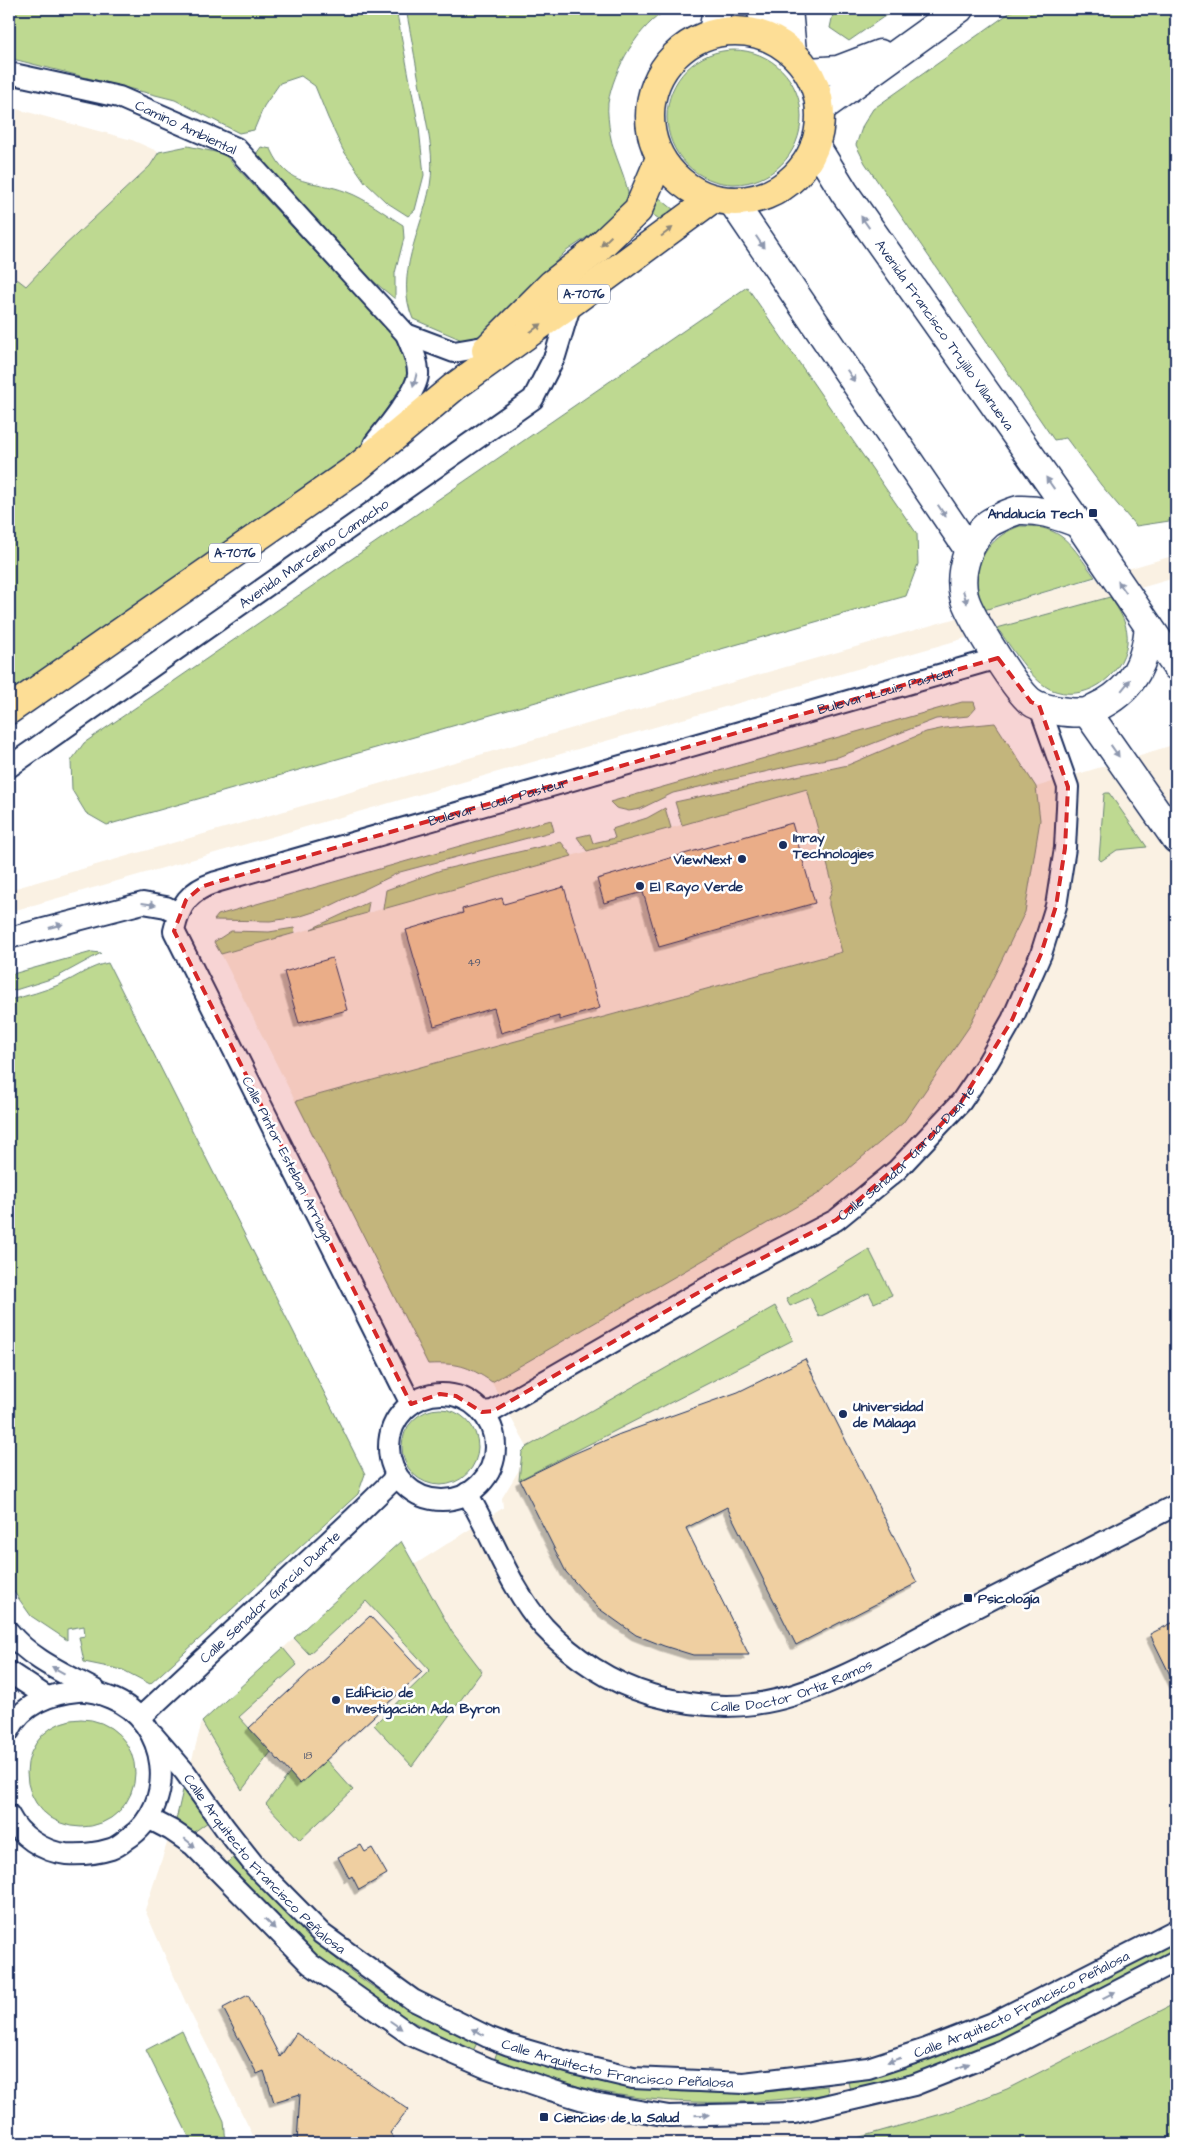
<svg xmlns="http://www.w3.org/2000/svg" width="1185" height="2152" viewBox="0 0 1185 2152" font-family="'Architects Daughter',sans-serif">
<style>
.built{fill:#faf1e3}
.green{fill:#bed991;stroke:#6c8478}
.building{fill:#efcfa1;stroke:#1b2f5e;filter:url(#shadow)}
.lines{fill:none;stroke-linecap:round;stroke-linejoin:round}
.street-casing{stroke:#1b2f5e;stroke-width:24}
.secondary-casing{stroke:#1b2f5e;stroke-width:31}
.primary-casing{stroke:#1b2f5e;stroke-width:31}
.street{stroke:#fff;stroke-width:20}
.secondary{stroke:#fff;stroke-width:28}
.primary{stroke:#fdde96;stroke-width:28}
.oneway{fill:#8d97ae}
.oneway2{fill:#8c867a}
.marked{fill:#d62828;fill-opacity:0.2;stroke:#d62828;stroke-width:4;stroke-dasharray:10 6;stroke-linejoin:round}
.poi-dot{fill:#1b2f5e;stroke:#fff;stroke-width:2}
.labels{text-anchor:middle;stroke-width:5;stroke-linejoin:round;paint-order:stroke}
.number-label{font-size:11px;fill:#50576f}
.shield{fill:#fff;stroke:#5f6d8e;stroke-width:1}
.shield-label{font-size:12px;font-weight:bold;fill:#1b2f5e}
.street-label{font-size:14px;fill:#1b2f5e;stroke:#fff}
.poi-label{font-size:14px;font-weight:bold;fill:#1b2f5e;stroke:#fff;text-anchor:start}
</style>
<defs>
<filter id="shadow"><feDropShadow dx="-4.5" dy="4.5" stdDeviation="0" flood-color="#0004"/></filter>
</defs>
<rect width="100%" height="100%" fill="#fff"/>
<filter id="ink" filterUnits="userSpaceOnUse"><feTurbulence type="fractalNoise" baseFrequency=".02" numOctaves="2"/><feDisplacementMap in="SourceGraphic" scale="10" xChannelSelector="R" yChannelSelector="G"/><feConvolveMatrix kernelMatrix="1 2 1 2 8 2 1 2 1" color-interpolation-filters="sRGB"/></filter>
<g filter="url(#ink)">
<g class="built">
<polygon points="9,107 132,140 159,152 150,166 62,248 26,286 9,293"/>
<polygon points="1176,555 1175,578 9,912 9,890"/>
<polygon points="1005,738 1036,787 1176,744 1176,2143 257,2143 189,2010 145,1910 180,1804 202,1722 401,1541 414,1565 503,1508 502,1498 519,1470 522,1452 527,1447 491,1381 477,1371 452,1363 428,1364 221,954 671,828 807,788"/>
</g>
<g class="green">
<polygon points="9,9 396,9 419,128 424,175 415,210 408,216 386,202 365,182 343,150 328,118 315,86 301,76 280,83 264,106 254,130 239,133 175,100 9,58"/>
<path d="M406,9H669C638,25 614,69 608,103C607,112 609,125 610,134C614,157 627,177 629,200L617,217L565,252L483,338L469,343L413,319C394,275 422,230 430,186C435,158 428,131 423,103C417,71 412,40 406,9Z"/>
<polygon points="834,9 895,9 849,41 830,28"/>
<polygon points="1015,9 1176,9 1176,520 1136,526 1101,485 1066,438 1054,440 865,163 856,145 863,125 873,109"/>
<circle cx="734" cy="117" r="67"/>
<polygon points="188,146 224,154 396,338 412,364 407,378 351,462 9,700 9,293 17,279 26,286 62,248 150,166 159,152"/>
<path d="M261,147L271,149C290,190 311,178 347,192C366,199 385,214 403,225L404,238L395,273V299L371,279L256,154Z"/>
<polygon points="657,196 674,210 662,221 649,212"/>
<polygon points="747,287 917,534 918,564 906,596 107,825 86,813 72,790 71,761 84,743"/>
<path d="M1020,526C1064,525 1071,546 1095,577L984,610C981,603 975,592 976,584C977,555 994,535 1020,526Z"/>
<path d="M1110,597C1120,611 1129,625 1127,643C1122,678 1083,704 1050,689C1030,679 1011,646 997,628Z"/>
<polygon points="962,702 974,702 976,708 969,716 936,719 838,757 799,764 673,793 640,809 629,811 616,808 610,802"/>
<path d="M995,723L1036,787L1040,820L1025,912L969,1027L903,1123L818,1194L492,1382C467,1365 457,1363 428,1364L296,1101L842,952L829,905V898L833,886L807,789L682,825L675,802L848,765L926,732L945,728Z"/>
<polygon points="1106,793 1109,793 1147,847 1117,850 1101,861 1099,859 1104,794"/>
<polygon points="665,808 671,828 587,851 577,837 590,834 593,843 615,838 612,829 647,818"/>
<polygon points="551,820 554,831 400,872 326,908 298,917 270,921 214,920 218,915"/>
<polygon points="561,842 572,856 383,909 386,890 441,870"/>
<polygon points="369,902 367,913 311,929"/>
<polygon points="294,928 295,933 221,954 214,942 231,931 269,932"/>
<polygon points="92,952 101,953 57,977 9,992 9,975"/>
<path d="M108,963L365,1474L358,1494L150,1684L123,1670L84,1662L79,1637L85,1636L84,1626L67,1629V1640L31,1616L9,1585V1000C27,996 44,991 61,984C77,977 91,966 108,963Z"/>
<polygon points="869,1249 892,1295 874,1303 869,1293 819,1317 810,1297 790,1306 786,1299"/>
<polygon points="775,1306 793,1340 519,1480 522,1452 527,1447"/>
<circle cx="440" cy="1447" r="38"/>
<polygon points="401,1541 452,1632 482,1671 412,1766 374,1725 430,1670 366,1601 309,1654 294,1638"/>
<polygon points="283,1648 297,1665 239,1717 271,1752 242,1790 202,1722"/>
<circle cx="81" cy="1773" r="54"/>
<polygon points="326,1760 353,1790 300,1840 266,1804 290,1773 300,1784"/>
<polygon points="185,1789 208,1822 194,1832 176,1820 183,1790"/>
<path d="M233,1858C272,1899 310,1940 355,1974C392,2002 436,2022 477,2043L473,2051L409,2020L349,1981L289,1932L226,1864Z"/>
<path d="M1176,1940V1951C1096,1992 1016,2038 931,2069C905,2079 877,2085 850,2090L848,2082C921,2068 987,2036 1054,2002C1094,1981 1135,1960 1176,1940Z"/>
<polygon points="1176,2003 1176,2143 824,2143 846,2141 945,2113 1007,2089"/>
<polygon points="182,2031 224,2121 226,2143 192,2143 146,2050"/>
<path d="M497,2052C529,2062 560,2072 592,2080C670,2097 749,2095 827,2086L828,2094C749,2105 668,2107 589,2089C557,2082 525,2071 494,2061Z"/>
</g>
<g class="building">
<polygon points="792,823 815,903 659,947 643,892 604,903 597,879"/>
<polygon points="564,887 600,1008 559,1020 559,1016 501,1033 494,1008 434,1026 406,930 463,913 462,909 502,898 504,904"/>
<polygon points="332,958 347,1010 299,1023 284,972"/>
<polygon points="805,1359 917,1583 796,1645 727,1507 686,1528 749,1655 693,1655 664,1646 636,1635 598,1608 566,1572 520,1480 571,1455 620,1434 738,1392"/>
<polygon points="370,1616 422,1672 300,1784 249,1728"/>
<polygon points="1176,1621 1176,1687 1150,1634"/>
<polygon points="361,1845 365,1852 372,1848 387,1874 359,1890 352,1876 349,1878 338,1857"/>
<polygon points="248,1995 280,2057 296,2033 408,2109 390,2133 398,2143 297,2143 300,2094 274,2102 264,2071 257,2074 223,2008"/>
</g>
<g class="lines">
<defs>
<g id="street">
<path d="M9,73L119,97L236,148L406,334C411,347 419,361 418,375C416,394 386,428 374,444"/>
<polyline points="406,334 454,352 489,346"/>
<path id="s1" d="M9,767L533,399L555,356L571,303"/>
<polyline points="9,938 143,903 166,907 178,913"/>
<circle cx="442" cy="1447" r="53"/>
<path id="s2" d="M411,1404L174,931C180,904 189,891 216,882L998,658"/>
<path id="s3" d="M482,1412L493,1411L722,1279L836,1220L897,1170L961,1102L988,1062L1012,1020L1041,954L1056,906L1065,848L1068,787L1039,705"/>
<path id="s4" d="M467,1493C493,1537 510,1589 544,1627C573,1658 611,1683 652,1695C685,1704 720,1709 754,1704C822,1696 908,1642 970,1610C1038,1575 1107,1540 1176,1505"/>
<path d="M9,1632C30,1659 66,1674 95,1690"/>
<polyline points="9,1672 47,1697"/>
<path id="s5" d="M141,1717L354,1518L391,1482L396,1473"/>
<path d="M9,1731C21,1705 51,1693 78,1691C89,1690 101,1694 111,1698C169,1721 179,1805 127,1839C122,1843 117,1847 111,1849C95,1854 82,1855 66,1854C43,1852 19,1835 9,1815"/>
<path id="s6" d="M153,1735L185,1772L225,1828L255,1866L322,1934L413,2000L488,2037L509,2045L574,2064L633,2078L744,2083L868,2068L926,2049L993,2023L1176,1930"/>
<polyline points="148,1818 171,1830 193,1845 310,1964 411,2035 487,2068 551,2090 593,2103 669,2116 794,2113 914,2085 1003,2050 1176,1961"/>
</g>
<g id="secondary">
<polyline points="761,9 771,38"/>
<polyline points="788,9 792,52"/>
<polyline points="713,33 717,9"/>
<polyline points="809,72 838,70 880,54"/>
<polyline points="820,109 959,9"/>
<path id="s7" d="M815,145L844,192L1078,523L1176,666"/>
<polyline points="732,201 969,550"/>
<path d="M1078,523C1058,516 1041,509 1019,510C1014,511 1010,513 1005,515C1000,518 993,520 988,524C969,540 958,571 964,596C968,614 1015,689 1030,701C1041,710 1073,714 1086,712C1091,711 1097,706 1103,704C1135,686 1145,662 1149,627"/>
<polyline points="1087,712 1176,839"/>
</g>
<g id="primary">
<circle cx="735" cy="116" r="85"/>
<polyline points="486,350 552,284 595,251 638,210 660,158"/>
<polyline points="9,710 358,467 454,387 571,303 712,199"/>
</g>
</defs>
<use href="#street" class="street-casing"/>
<use href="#secondary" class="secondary-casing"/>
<use href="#primary" class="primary-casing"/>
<use href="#street" class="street"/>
<use href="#secondary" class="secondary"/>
<use href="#primary" class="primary"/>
</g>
<defs><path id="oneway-solid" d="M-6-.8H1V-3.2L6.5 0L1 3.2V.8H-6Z" transform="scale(1.25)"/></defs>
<g class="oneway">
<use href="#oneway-solid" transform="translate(865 222) rotate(-125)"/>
<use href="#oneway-solid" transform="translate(760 242) rotate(56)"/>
<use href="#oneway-solid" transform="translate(851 376) rotate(56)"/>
<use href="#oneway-solid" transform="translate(415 380) rotate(104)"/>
<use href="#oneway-solid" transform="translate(1050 483) rotate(-125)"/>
<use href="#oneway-solid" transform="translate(942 511) rotate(56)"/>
<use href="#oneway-solid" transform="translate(1122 587) rotate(-125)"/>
<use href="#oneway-solid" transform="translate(965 597) rotate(74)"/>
<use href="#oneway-solid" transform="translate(1126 685) rotate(-51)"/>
<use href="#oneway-solid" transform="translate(1115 751) rotate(55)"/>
<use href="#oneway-solid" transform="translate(149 904) rotate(7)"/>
<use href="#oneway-solid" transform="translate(56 926) rotate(-15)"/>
<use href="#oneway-solid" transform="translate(58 1670) rotate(-151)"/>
<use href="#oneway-solid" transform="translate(190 1843) rotate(40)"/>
<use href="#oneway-solid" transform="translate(270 1924) rotate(45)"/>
<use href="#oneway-solid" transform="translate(1109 1995) rotate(-27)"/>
<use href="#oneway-solid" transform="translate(396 2025) rotate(35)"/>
<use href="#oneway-solid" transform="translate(478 2032) rotate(-154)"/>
<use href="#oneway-solid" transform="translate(894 2060) rotate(162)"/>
<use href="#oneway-solid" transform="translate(963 2066) rotate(-21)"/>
<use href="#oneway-solid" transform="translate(702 2115) rotate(-1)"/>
</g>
<g class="oneway2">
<use href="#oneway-solid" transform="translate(667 232) rotate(-37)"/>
<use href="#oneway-solid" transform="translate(606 241) rotate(136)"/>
<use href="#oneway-solid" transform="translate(536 328) rotate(-36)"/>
</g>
</g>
<path class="marked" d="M998,658L1031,702L1039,705L1068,787L1065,848L1056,906L1041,954L1012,1020L961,1102L930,1137L836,1220L722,1279L493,1411L482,1412L456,1396L440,1394L411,1404L174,931L186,900L201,887L216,882Z"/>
<g class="poi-dot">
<rect x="1088" y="508" width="10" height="10" rx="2.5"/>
<circle cx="783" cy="845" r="5"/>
<circle cx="742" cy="859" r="5"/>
<circle cx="640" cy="886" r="5"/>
<circle cx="843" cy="1414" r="5"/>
<rect x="963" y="1593" width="10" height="10" rx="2.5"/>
<circle cx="336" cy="1700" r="5"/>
<rect x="539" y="2112" width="10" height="10" rx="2.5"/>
</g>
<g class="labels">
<g class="number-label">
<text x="474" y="966">49</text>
<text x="308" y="1759">18</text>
</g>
<g class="shield">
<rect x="558" y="284.5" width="52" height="19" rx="4"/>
<rect x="209" y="543.5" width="52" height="19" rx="4"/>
</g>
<g class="shield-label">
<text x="584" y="298">A-7076</text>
<text x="235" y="557">A-7076</text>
</g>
<g class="street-label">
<text transform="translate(186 127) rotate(25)" y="5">Camino Ambiental</text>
<text dy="5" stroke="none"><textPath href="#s7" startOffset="230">Avenida Francisco Trujillo Villanueva</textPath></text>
<text dy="5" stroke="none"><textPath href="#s1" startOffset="372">Avenida Marcelino Camacho</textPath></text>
<text dy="5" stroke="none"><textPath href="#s2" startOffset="1296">Bulevar Louis Pasteur</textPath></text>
<text dy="5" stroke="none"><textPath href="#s2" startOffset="891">Bulevar Louis Pasteur</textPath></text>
<text dy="5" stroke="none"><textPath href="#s3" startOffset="501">Calle Senador García Duarte</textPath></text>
<text transform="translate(288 1159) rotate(63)" y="5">Calle Pintor Esteban Arriaga</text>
<text dy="5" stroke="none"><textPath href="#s5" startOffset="176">Calle Senador García Duarte</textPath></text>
<text dy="5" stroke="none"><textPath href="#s4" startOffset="428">Calle Doctor Ortiz Ramos</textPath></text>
<text dy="5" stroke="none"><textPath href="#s6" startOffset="171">Calle Arquitecto Francisco Peñalosa</textPath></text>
<text dy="5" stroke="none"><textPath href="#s6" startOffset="1011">Calle Arquitecto Francisco Peñalosa</textPath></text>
<text dy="5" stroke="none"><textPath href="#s6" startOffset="591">Calle Arquitecto Francisco Peñalosa</textPath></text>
</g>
<g class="poi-label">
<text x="1083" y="518" text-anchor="end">Andalucía Tech</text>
<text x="793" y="842">Inray<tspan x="793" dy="16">Technologies</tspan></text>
<text x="732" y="864" text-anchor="end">ViewNext</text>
<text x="650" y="891">El Rayo Verde</text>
<text x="853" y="1411">Universidad<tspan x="853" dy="16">de Málaga</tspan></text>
<text x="978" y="1603">Psicología</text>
<text x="346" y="1697">Edificio de<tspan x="346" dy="16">Investigación Ada Byron</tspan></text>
<text x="554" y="2122">Ciencias de la Salud</text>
</g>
</g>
<rect width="1185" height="2152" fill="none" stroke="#fff" stroke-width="30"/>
<rect x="15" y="15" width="1155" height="2122" fill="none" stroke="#1b2f5e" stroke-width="2" filter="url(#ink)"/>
</svg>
